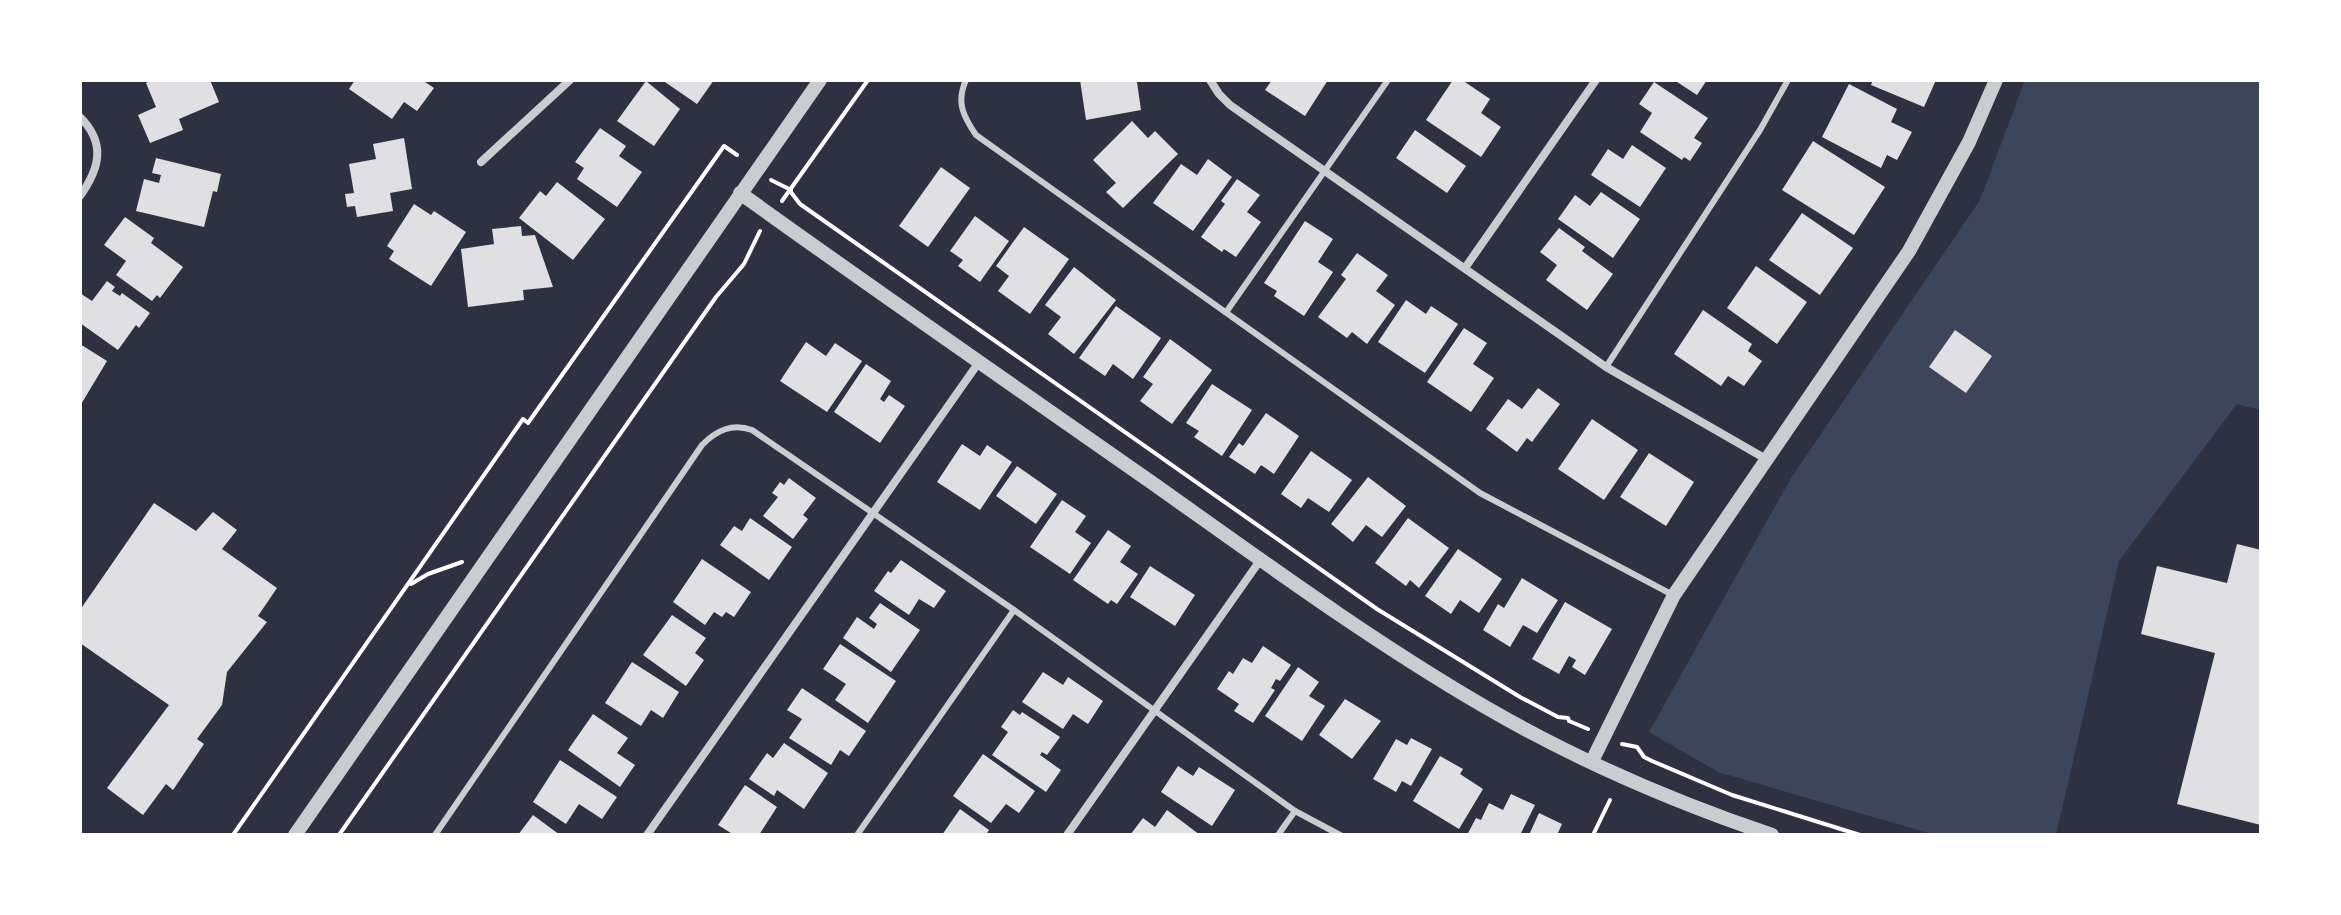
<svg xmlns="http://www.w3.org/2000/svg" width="2341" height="915" viewBox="0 0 2341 915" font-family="'Fira Sans',sans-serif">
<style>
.green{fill:#3c4559}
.building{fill:#e0e0e3}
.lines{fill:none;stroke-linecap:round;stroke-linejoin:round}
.path{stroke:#fff;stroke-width:4}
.service{stroke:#caccd0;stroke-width:6}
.minor{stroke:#caccd0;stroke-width:8}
.tertiary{stroke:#caccd0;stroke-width:14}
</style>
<rect width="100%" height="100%" fill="#2d3142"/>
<polygon class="green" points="2025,80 2261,80 2261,410 2237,404 2119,561 2056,835 1935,835 1718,772 1649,732 1791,478 1980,200"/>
<g class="building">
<polygon points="152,80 210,80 219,102 179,119 183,130 150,143 138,115 156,107 146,83"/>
<polygon points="355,80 422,80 434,88 417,111 404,102 392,119 349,89"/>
<polygon points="662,80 714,80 697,104"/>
<polygon points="1080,80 1137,82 1141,110 1086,120"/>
<polygon points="1272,80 1328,80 1305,116 1265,90"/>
<polygon points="1453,80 1462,80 1490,99 1481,113 1501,127 1481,157 1426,120"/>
<polygon points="1674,80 1707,80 1697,95"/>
<polygon points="1873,80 1936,80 1924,107 1871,85"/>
<polygon points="646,81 680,109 654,146 617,121"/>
<polygon points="1654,82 1708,118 1694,138 1702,143 1690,161 1684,157 1682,160 1640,132 1652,113 1639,104"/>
<polygon points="1849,84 1897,109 1891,122 1912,132 1897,160 1887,155 1881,168 1822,137"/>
<polygon points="1132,121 1148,138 1155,131 1178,154 1123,208 1106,192 1116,183 1093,160"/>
<polygon points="600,128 626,146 619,156 642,172 617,207 577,179 584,168 575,162"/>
<polygon points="1415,130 1466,166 1447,193 1396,158"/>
<polygon points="404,138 412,189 390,193 393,211 357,217 355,206 347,207 345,194 354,193 349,164 376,159 373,144"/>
<polygon points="1813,141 1885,187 1854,235 1782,190"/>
<polygon points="1632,145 1666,168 1640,207 1591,175 1608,149 1623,159"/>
<polygon points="156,158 221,174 217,192 213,191 204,227 136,211 144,179 159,183 161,175 152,173"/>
<polygon points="1208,159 1232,177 1193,231 1153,203 1181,164 1197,175"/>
<polygon points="941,167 970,188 928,247 899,226"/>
<polygon points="1237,179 1260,195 1247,212 1261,222 1236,257 1224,249 1222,252 1201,237 1225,204 1221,201"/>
<polygon points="557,182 605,219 573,260 519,218 540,191 546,196"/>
<polygon points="1601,192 1640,219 1613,258 1558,219 1575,195 1590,206"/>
<polygon points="414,204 431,215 434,211 466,232 431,286 389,259 394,251 387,246"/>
<polygon points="1802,213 1853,248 1820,295 1769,260"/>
<polygon points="975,216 1009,241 980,282 958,266 963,260 950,251"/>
<polygon points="125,217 154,238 151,243 183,267 160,298 157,295 152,301 116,275 126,261 104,245"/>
<polygon points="1305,221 1333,239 1318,262 1333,272 1304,316 1274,296 1277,291 1264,283"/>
<polygon points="521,226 522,236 535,235 553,287 523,290 524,300 468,307 461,249 494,244 492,229"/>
<polygon points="1024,227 1069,259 1030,314 998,291 1009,276 996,266"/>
<polygon points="1559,228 1585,247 1582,251 1613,274 1587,310 1546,280 1557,265 1540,252"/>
<polygon points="1357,253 1388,275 1376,291 1395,305 1367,344 1352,332 1347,338 1318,317 1346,279 1341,275"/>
<polygon points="1756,266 1807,302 1777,344 1727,308"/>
<polygon points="1074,267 1116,300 1074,354 1048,334 1061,317 1045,305"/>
<polygon points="107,281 115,287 112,291 120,296 122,293 150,313 139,328 136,325 118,350 80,323 80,293 92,301"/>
<polygon points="1406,300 1426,314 1431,306 1458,324 1425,373 1378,342"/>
<polygon points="1116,306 1161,338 1133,379 1113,364 1105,376 1079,358"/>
<polygon points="1703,310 1752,344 1748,351 1762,361 1744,386 1728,376 1721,386 1674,354"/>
<polygon points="1464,328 1487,343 1473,364 1494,378 1471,412 1427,382"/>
<polygon points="1955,330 1992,356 1966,393 1929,367"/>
<polygon points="1170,339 1212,370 1172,424 1140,401 1153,384 1143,377"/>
<polygon points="806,342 826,356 835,343 862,361 827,412 780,381"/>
<polygon points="80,344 107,361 80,406"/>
<polygon points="866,364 891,381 880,399 884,402 889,395 905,406 880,443 834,412"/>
<polygon points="1212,384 1252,410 1222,456 1194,437 1199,431 1186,423"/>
<polygon points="1538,388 1560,404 1532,442 1527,438 1517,452 1486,429 1508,399 1522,409"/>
<polygon points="1266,413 1299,436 1274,474 1261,465 1255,474 1229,457 1239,443 1243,446"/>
<polygon points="1592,419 1638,450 1604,500 1558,469"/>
<polygon points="962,444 980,456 987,445 1012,462 980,510 937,482"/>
<polygon points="1311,451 1352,480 1329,512 1308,498 1301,508 1281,494"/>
<polygon points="1649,453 1694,482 1666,526 1620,497"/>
<polygon points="1017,466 1057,494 1036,524 996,496"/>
<polygon points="1368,477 1406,506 1382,537 1366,525 1353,542 1331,524"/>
<polygon points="789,478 816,498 803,515 808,519 793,539 763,516 778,497 772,493 780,482 784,485"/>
<polygon points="1062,500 1086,516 1075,532 1091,543 1070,574 1030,547"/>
<polygon points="154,503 196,531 213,512 237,530 222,549 277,588 258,616 267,622 227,672 222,705 197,739 204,744 173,790 166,784 143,815 107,788 169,705 80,643 80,610"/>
<polygon points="750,518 792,547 769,580 720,545 734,526 742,531"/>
<polygon points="1408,518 1449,548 1419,588 1410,580 1406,586 1375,563"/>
<polygon points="1108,530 1131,546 1120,562 1138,574 1117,604 1111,600 1108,604 1073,580"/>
<polygon points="2237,544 2261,550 2261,825 2177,804 2215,653 2141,634 2157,566 2227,583"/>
<polygon points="1458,549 1502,579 1479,613 1460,600 1451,614 1425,596"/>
<polygon points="702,559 751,592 734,617 726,612 722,617 714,612 705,625 673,602"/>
<polygon points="901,560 946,591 934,608 919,599 909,615 874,591 888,571 891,573"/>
<polygon points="1150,566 1195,595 1175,626 1130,597"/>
<polygon points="1522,578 1558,600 1537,633 1523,625 1510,647 1483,630 1498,604 1504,608"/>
<polygon points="1565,602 1612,629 1585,675 1572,667 1576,660 1569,656 1559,674 1532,659"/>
<polygon points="880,603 920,630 891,672 843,638 857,617 874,629 877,624 869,618"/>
<polygon points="672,615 706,638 695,653 704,660 686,686 643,655"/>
<polygon points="840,644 896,681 868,723 835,700 846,684 823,669"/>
<polygon points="1263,646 1291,665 1280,681 1276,679 1271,688 1275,690 1253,723 1234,711 1239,704 1217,689 1229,671 1233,674 1243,658 1252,663"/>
<polygon points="632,662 679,692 663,718 651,710 641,726 605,703"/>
<polygon points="1298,667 1319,682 1309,696 1325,706 1302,741 1265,716"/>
<polygon points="1043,672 1063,685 1068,677 1103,701 1088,724 1073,714 1063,729 1022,702"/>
<polygon points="802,688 866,731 849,756 840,750 831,765 789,738 802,719 787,710"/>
<polygon points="1345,699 1381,721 1352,759 1319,735"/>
<polygon points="1013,710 1020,715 1022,712 1060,737 1047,755 1042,752 1040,755 1061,770 1046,792 992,755 1008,732 1001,727"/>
<polygon points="593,714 628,738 617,753 635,765 620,787 568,750"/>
<polygon points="1411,738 1432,749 1411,786 1402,781 1396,792 1373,779 1396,739 1407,745"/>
<polygon points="784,743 828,773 804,809 777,790 774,796 749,779 767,753 773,758"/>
<polygon points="983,754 1035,791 1019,813 1006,804 991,823 953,796"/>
<polygon points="1440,756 1463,769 1460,774 1483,789 1459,829 1413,801"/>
<polygon points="560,760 617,797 602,819 579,804 566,824 533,802"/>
<polygon points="1178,766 1193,776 1199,767 1235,790 1212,826 1161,792"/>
<polygon points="745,785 777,807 759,835 734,835 718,825"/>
<polygon points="1511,794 1535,805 1520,835 1467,835 1476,818 1481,820 1489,803 1503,810"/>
<polygon points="960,809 989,830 986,835 942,835"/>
<polygon points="1167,810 1200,835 1130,835 1143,818 1155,827"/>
<polygon points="1539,813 1562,824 1557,835 1529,835"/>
<polygon points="533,815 560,835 518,835"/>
</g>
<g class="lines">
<g class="path">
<polyline points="771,180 791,190"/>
<polyline points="790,191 800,204 1377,609 1520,697 1558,717 1568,718 1569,721 1588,729"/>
<polyline points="782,201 868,80"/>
<polyline points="411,584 428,574 462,562"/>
<polyline points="1622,744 1637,747 1644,757 1652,761 1732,795 1860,835"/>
<polyline points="233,835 523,419 528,423 724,146 737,155"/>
<polyline points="339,835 716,297 744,264 760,231"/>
<polyline points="1593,835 1610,800"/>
</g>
<g class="service">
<path d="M966,80C956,102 963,116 976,135L1480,493L1673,595"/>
<polyline points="1227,311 1388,80"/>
<polyline points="1606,367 1760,130 1788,80"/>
<path d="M435,835L702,445C717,430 732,423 752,430L1014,610L1295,811L1340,835"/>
<polyline points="857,835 1014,610"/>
<polyline points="1278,835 1295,811"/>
</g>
<g class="minor">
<polyline points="1210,80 1219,94 1230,105 1606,367 1766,459"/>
<path d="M80,117C106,143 100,168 80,196"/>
<polyline points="481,162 570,80"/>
<polyline points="1465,268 1596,80"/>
<polyline points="647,835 979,362"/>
<polyline points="1067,835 1261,559"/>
</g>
<g class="tertiary">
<path d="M740,193C876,291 1014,386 1151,482C1261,560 1370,640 1487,708C1577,760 1674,802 1772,835"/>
<polyline points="1592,761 1674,595 1909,251 1969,142 1996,80"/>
<polyline points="295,835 820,80"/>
</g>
</g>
<rect width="2341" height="915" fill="none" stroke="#ffffff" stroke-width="164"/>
</svg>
